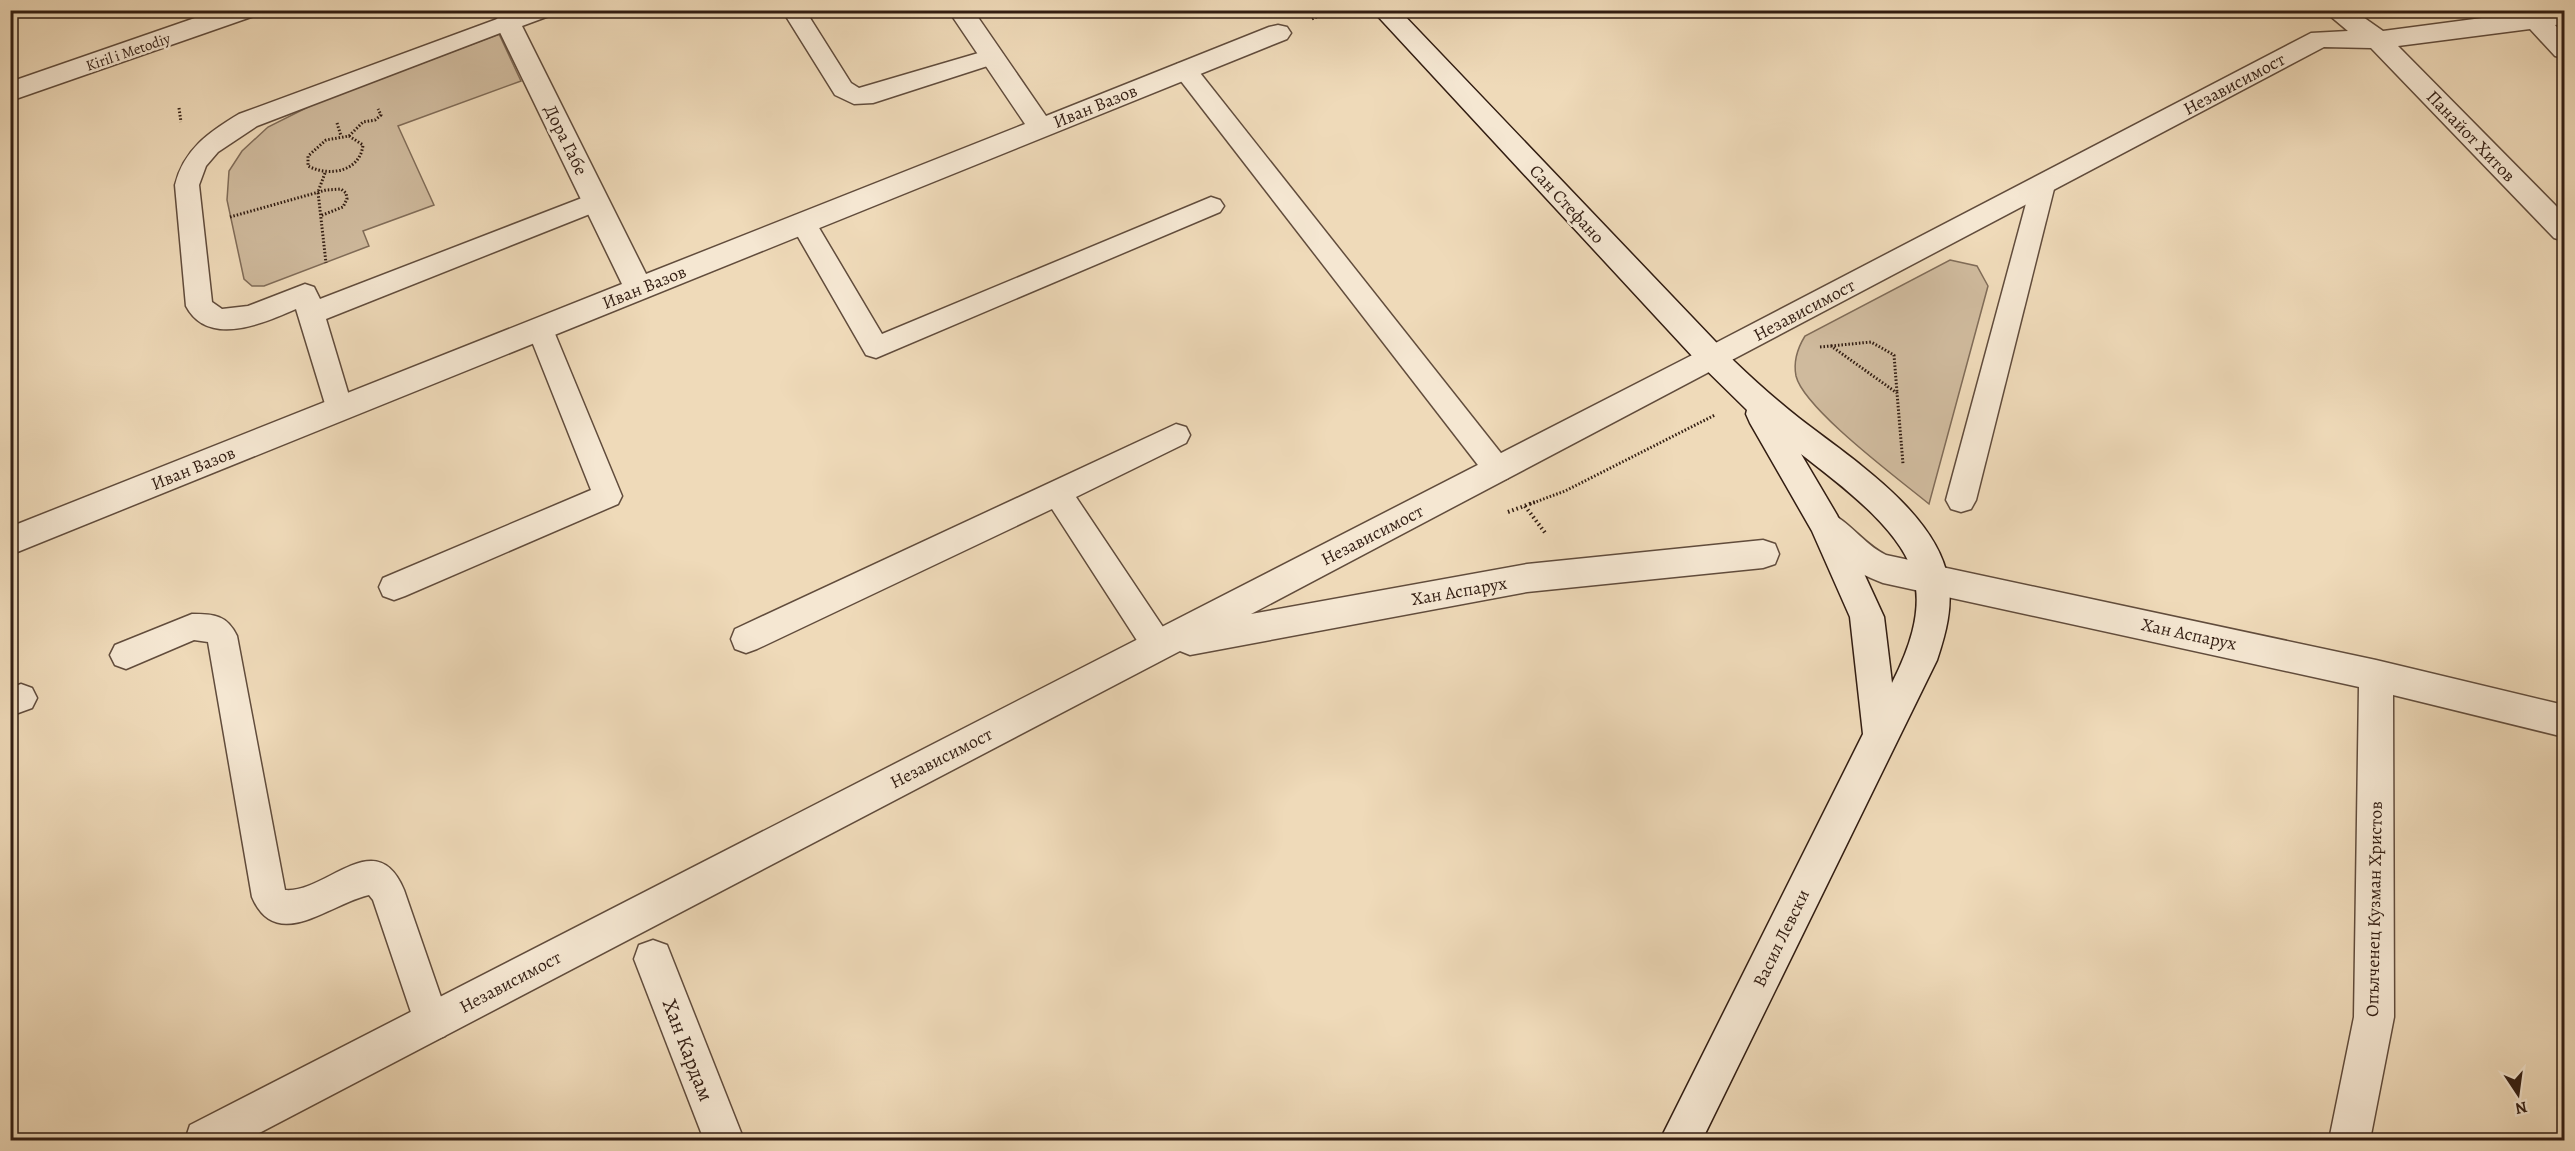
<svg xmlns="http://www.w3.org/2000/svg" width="2575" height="1151" viewBox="0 0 2575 1151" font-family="Alegreya,serif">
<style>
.green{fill:#cfba9d;stroke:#806c58;stroke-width:1.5}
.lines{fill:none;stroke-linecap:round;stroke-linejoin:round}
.lane-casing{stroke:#614c3c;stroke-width:3}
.street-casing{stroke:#614c3c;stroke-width:3}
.secondary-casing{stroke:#321d12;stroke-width:3}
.path-far1{stroke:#321d12;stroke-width:3;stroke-dasharray:1.5 2;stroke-linecap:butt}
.path{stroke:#321d12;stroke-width:4;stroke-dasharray:1.5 3;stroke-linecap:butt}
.lane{fill:#f5e7d2;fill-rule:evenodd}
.street{fill:#f5e7d2;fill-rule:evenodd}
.secondary{fill:#f5e7d2;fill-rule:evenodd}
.labels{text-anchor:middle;stroke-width:5;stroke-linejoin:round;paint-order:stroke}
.far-street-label{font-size:15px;fill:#321d12;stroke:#f5e7d2}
.street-label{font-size:18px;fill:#321d12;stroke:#f5e7d2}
.near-street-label{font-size:21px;fill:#321d12;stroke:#f5e7d2}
</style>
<rect width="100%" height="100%" fill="#efdab9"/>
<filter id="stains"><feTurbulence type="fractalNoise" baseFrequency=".00333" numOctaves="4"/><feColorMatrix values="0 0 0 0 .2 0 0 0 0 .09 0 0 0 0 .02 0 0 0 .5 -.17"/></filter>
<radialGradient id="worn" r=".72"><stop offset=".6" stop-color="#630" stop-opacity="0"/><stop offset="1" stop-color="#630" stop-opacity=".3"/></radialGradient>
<g class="green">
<polygon points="499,34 521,81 398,126 434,205 363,231 369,246 264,286 252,286 244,279 227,200 229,171 242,151 268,127 314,104"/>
<path d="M1950,260L1977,266L1988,286L1929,504C1900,480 1804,409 1796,376C1793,361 1797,349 1805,336Z"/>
</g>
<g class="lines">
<defs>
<g id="lane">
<polygon points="782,10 805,10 851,83 859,88 992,49 1000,52 1004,57 1000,62 873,103 854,104 835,95"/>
<path d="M508,15L516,17L519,22L516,27L257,126L218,152L206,166L199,185L212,302L222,309L248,306L305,284L314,287L320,299L587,196L596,193L605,196L609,202L605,208L326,319L353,409L349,417L339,420L329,417L296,309C264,323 208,348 186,306L175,185C184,149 209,132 239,114Z"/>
<polygon points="1185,62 1193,64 1508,462 1512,470 1508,478 1498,482 1488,478 1177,76 1173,70 1177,64"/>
<polygon points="2043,176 2052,179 2055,185 1976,500 1971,509 1961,512 1951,509 1946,500 2031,185 2034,179"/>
<polygon points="1211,197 1220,200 1224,206 1220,212 876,358 866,355 790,223 794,216 803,214 812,216 882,334"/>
<polygon points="540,319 549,322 553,329 622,496 618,504 405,596 394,600 383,596 379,587 383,578 591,490 527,329 531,322"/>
<polygon points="1176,424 1186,427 1190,435 1186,443 1076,497 1169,636 1173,646 1169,656 1158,660 1147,656 1052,509 757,649 746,653 735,649 731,639 735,629"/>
<path d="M192,614C214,614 227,615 237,636L285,890C326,894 376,823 404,890L450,1023L445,1036L432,1041L419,1036L373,900L369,895C329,904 276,954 252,897L208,642L194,640L126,669L115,665L110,655L115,645Z"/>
<polygon points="21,684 32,688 37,698 32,708 10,716 10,688"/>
</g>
<g id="street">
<polygon points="218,10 257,10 254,16 10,101 10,82"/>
<polygon points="514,10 552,10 549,16 522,26 646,274 1025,124 948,10 973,10 1046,116 1269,27 1278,25 1287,27 1291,33 1287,39 10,555 10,527 622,284 495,22 499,16"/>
<polygon points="2323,10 2353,10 2383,31 2535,11 2564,10 2564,24 2555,25 2564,35 2564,58 2555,56 2530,29 2398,46 2564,214 2564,241 2554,238 2371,48 2324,47 1251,614 1527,564 1763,540 1775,544 1779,554 1775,564 1763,568 1527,592 1190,655 1180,651 246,1140 185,1140 190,1125 1702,350 2311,33 2348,31"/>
<path d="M1826,511C1849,520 1863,544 1886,555L2376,660L2564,705V737L2393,695L2394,1017L2370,1140H2329L2354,1017L2359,687L1883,583C1854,572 1824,554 1810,525L1815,515Z"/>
<polygon points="653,940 667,945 744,1140 704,1140 634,959 639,945"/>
</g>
<path id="secondary" d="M1372,10H1399L1734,361C1755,381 1776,400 1799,418C1849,457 1936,512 1948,579C1953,607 1946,633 1937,660L1702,1140H1660L1863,734L1850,617L1812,531L1750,423L1746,414L1747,410L1693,357ZM1801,454C1838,483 1903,530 1914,577C1923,613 1908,651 1892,683L1884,617L1837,515Z"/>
</defs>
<use href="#lane" class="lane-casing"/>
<use href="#street" class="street-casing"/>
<use href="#secondary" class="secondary-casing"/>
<g class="path-far1">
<polyline points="1312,19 1332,10"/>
<polyline points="179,108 181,122"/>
<polyline points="337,123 341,136"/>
<path d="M349,136L363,145C360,172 329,177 308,166V156L326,140Z"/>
<polyline points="349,136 363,122 375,120 381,115 378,109"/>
<polyline points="325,173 318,192 326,263"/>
<polyline points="230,217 326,190 341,189 346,193 347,199 343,207 320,216"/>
<polyline points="1831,346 1871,342 1894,355 1897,392"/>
<polyline points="1820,347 1831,346 1897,393 1903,464"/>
<polyline points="1530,504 1565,491 1715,415"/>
</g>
<g class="path">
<polyline points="1525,506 1546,534"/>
<polyline points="1508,512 1535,502"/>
</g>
<use href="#lane" class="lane"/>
<use href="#street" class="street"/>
<use href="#secondary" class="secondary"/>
</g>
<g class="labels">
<g class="far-street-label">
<text transform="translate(128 52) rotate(-19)" y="5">Kiril i Metodiy</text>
</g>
<g class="street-label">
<text transform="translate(2234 84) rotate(-28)" y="6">Независимост</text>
<text transform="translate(1095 106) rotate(-22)" y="6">Иван Вазов</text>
<text transform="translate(2471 136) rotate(46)" y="6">Панайот Хитов</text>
<text transform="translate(566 140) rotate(64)" y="6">Дора Габе</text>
<text transform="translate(1567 204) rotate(47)" y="6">Сан Стефано</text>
<text transform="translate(644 287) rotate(-22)" y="6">Иван Вазов</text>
<text transform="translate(1804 310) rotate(-28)" y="6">Независимост</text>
<text transform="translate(193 468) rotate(-22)" y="6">Иван Вазов</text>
<text transform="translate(1372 535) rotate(-27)" y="6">Независимост</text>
<text transform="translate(1459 591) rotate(-10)" y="6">Хан Аспарух</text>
<text transform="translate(2189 634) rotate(12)" y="6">Хан Аспарух</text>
<text transform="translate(941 758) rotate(-27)" y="6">Независимост</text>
<text transform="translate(2374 909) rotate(-89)" y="6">Опълченец Кузман Христов</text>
<text transform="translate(1781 938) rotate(-64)" y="6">Васил Левски</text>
<text transform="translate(510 982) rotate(-28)" y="6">Независимост</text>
</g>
<g class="near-street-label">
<text transform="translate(688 1050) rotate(69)" y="7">Хан Кардам</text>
</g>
</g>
<rect width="2575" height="1151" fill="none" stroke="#efdab9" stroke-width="36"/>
<rect x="12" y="12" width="2551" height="1127" fill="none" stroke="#321d12" stroke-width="3"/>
<rect x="18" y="18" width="2539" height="1115" fill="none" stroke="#321d12" stroke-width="1.5"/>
<g transform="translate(2518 1094) rotate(167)" stroke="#f5e7d2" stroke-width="4.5" paint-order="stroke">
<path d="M0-4.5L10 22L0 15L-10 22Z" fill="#321d12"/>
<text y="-9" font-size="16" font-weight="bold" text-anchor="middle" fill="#321d12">N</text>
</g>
<rect width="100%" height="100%" filter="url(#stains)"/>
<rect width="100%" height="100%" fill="url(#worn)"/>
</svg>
